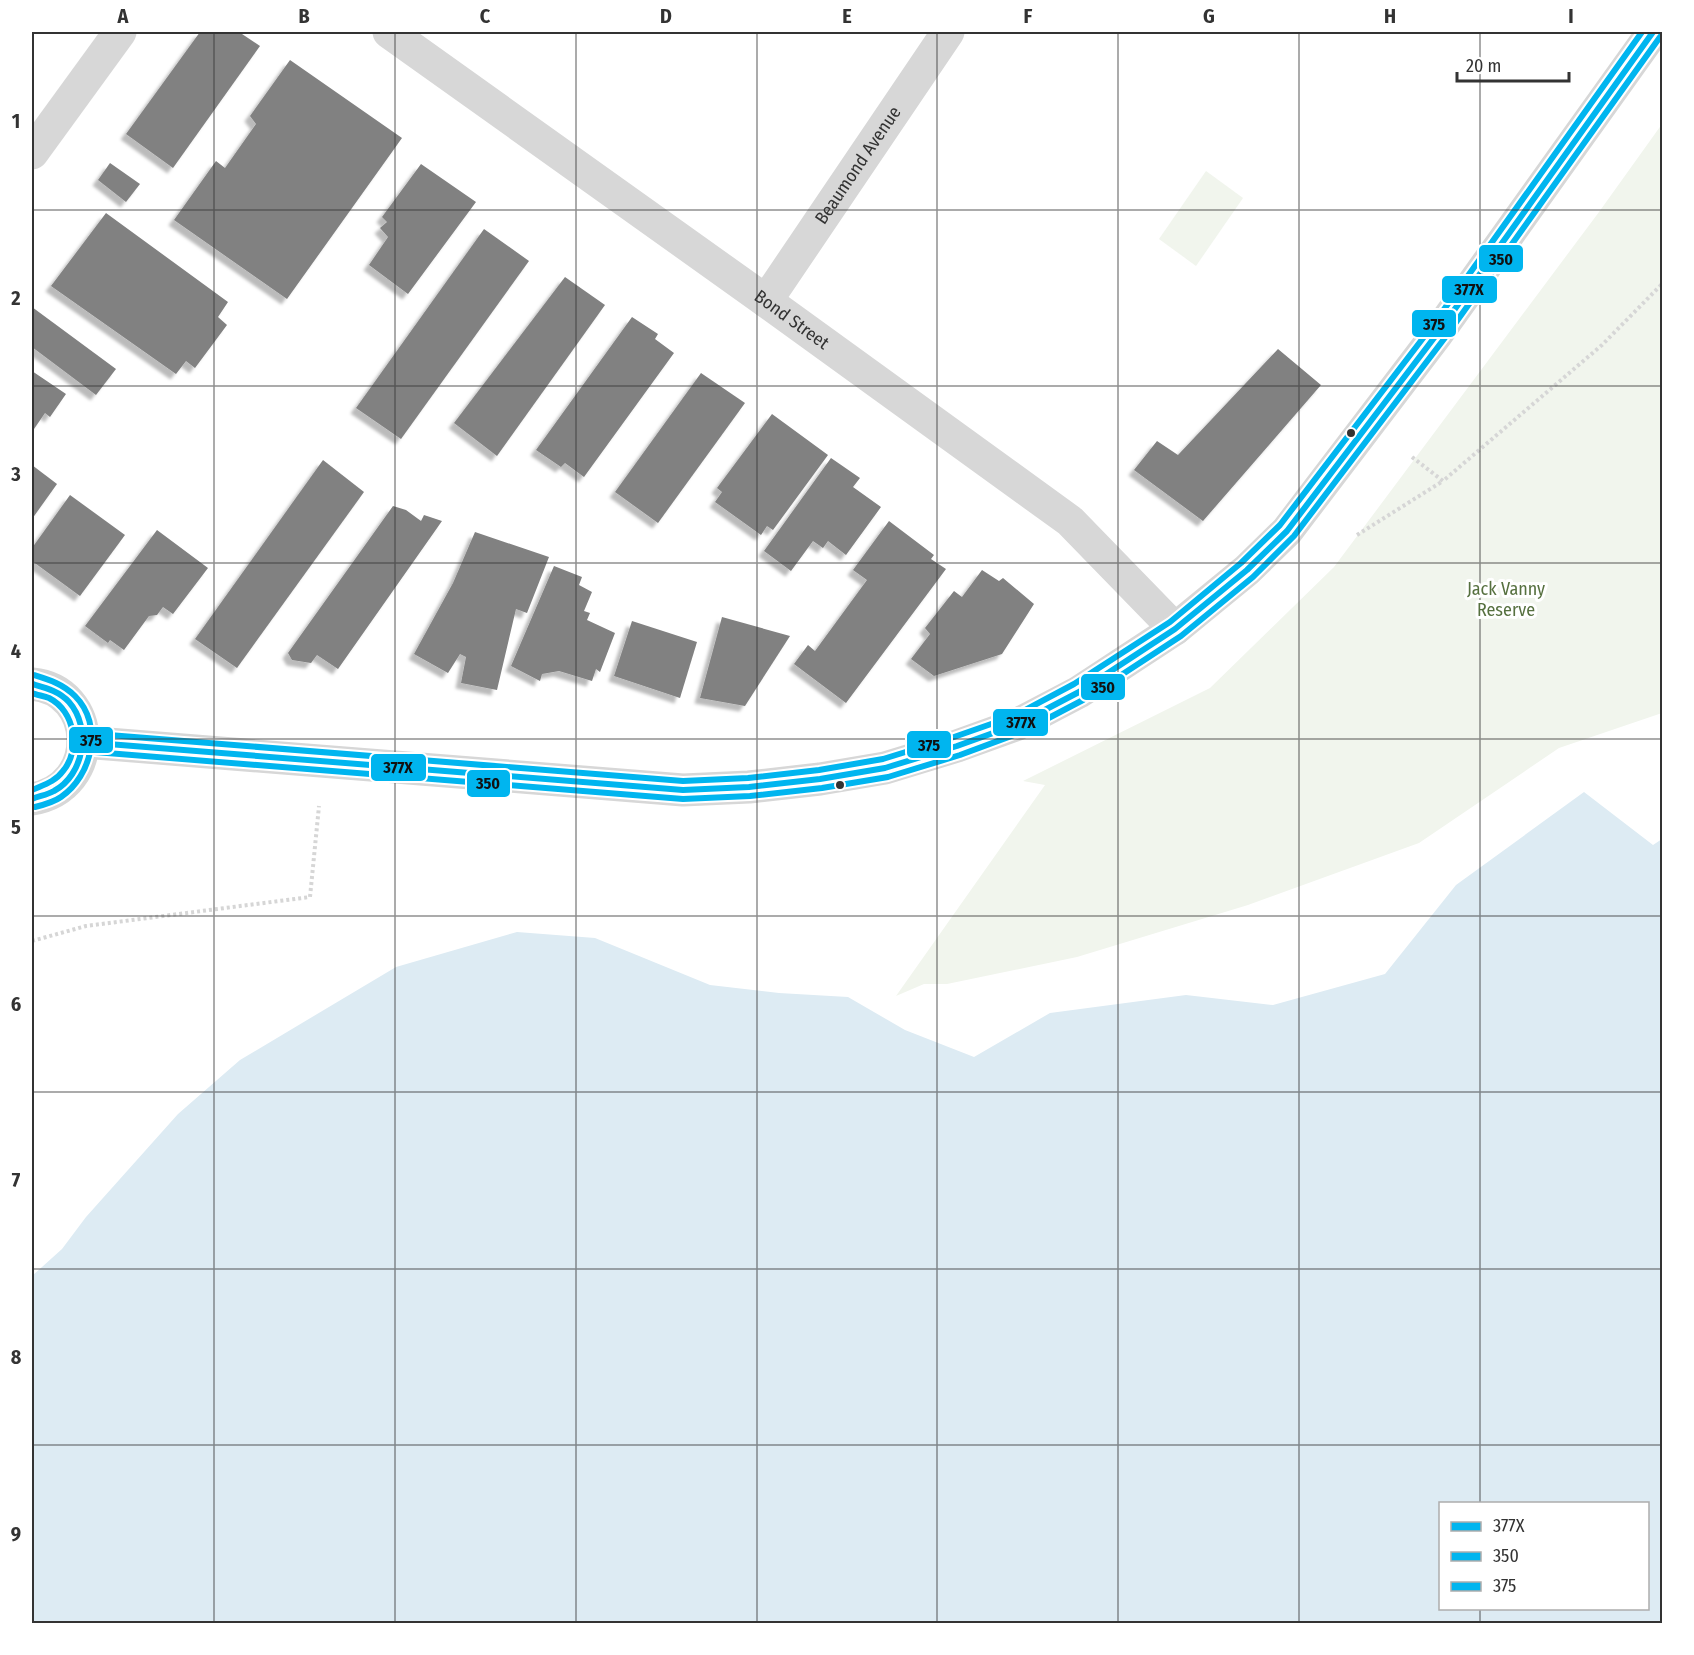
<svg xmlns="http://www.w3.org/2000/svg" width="1694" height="1655" viewBox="0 0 1694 1655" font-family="'Fira Sans Condensed',sans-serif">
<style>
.green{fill:#f1f5ed}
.water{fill:#ddebf3;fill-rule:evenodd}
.building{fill:#818181;filter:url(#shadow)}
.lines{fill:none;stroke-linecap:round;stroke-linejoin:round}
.path{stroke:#d6d6d6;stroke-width:4;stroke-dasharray:3 3;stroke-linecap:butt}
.minor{stroke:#d7d7d7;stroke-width:33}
.tertiary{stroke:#d7d7d7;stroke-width:33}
.bus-1-casing{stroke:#fff;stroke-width:10}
.bus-2-casing{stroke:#fff;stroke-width:10}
.bus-3-casing{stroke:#fff;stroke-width:10}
.bus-1{stroke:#00b5ef;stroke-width:6}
.bus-2{stroke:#00b5ef;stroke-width:6}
.bus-3{stroke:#00b5ef;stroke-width:6}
.grid{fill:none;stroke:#333;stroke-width:1.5;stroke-opacity:0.55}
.bus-dot{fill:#333;stroke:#fff;stroke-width:2}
.labels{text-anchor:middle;stroke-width:6;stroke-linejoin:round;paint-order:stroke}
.street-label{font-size:18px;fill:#333;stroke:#fff}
.park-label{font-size:18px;fill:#56703f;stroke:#fff}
.line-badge{stroke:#fff;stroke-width:2}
.pale-badge-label{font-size:16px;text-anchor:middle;font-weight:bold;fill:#111}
.neatline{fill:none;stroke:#333;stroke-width:2}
.grid-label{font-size:20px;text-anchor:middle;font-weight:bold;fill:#333}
</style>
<defs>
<filter id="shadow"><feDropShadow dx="-5.5" dy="5.5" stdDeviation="1.5" flood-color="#0004"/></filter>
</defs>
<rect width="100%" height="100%" fill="#fff"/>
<g class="green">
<polygon points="1662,124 1662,713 1559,748 1419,843 1248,905 1077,957 947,984 924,984 896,996 1045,785 1023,781 1210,688 1334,567 1599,212"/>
<polygon points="1206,171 1243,198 1196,266 1159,239"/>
</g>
<path class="water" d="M1584,792L1653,845L1662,839V1623H32V1276L62,1249L86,1217L178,1114L240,1060L396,967L517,932L595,938L710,985L779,993L848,997L905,1030L974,1057L1050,1013L1186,995L1273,1005L1385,974L1456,885ZM1440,1504H1648V1608H1440Z"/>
<g class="building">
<polygon points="200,32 239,32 260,46 173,168 126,134"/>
<polygon points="290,60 402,138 287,299 174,220 216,161 225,168 256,124 250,116"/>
<polygon points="110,163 140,184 126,202 98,180"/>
<polygon points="421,164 476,202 408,294 369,265 388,237 380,228 387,222 382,217"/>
<polygon points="106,213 228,302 218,317 227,325 195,368 186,361 176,374 51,286"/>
<polygon points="484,229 529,261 401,439 356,408"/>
<polygon points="565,277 605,305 497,456 454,423"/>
<polygon points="32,307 116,369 96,395 32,347"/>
<polygon points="632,317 658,334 655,339 674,353 584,477 565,463 561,467 536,450"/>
<polygon points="1278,349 1321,385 1203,521 1134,470 1157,441 1178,455"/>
<polygon points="32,371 66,394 50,417 45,413 34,429 32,427"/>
<polygon points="701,373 745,403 658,523 615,492"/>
<polygon points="772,414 828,455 773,530 767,526 761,535 715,502 722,492 717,488"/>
<polygon points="831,458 860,478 853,487 881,507 846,555 828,541 823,548 813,541 791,571 764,551"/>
<polygon points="323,460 364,492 237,668 195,639"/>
<polygon points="32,465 57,484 32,519"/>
<polygon points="70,495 125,535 80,596 32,561 32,548"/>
<polygon points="393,506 406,510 421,521 424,515 442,521 338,669 317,655 311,663 292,660 288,653"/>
<polygon points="889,521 934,555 931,559 946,569 846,703 794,664 808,645 815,651 867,580 853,570"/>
<polygon points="157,530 208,568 173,614 163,607 157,615 149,616 124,650 110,640 108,643 85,626"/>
<polygon points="475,532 549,557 527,613 516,609 497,690 461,683 466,657 460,654 448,673 414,654 453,583"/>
<polygon points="554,566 582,577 579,585 592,592 584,611 590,613 587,620 615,633 600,672 596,669 592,681 559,671 542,674 540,681 511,666"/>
<polygon points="982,570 999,581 1003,578 1034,604 1002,654 934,676 911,659 930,634 925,628 954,591 962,597"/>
<polygon points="722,617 790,636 745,706 700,698"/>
<polygon points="632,621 697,642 680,698 614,676"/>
</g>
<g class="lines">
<g class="path">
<polyline points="1412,457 1443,481 1602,345 1662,284"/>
<polyline points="1357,535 1443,481"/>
<polyline points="32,941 86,926 310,897 319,806"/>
</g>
<g class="minor">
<path id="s1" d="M389,32L766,301L1070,521L1175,629"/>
<polyline points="32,153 120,32"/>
<path id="s2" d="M766,301L948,32"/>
</g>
<g class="tertiary">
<path d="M32,684C98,690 102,787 32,799"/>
<polyline points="83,742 683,790 749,787 820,779 885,768 957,746 1018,724 1079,692 1175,629 1247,570 1287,531 1437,334 1653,32"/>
</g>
<defs>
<g id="bus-1">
<path d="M32,684C46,688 59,691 69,702C92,728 84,775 54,791C47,795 39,796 32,799"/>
<polyline points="83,742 683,790 749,787 820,779 885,768 957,746 1018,724 1079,692 1175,629 1247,570 1287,531 1437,334 1653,32"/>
</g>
<g id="bus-2">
<path d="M32,693C37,695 44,696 49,698C75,711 81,750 63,771C55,782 43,785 32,790"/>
<polyline points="82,751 683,799 750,796 822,788 888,777 960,755 1022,732 1083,700 1181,636 1253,577 1294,536 1444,339 1660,37"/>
</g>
<g id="bus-3">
<path d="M34,675C50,680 63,684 75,696C104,725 92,776 61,797C54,802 43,805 35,807"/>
<polyline points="84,733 683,781 748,778 819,770 883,759 954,737 1014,716 1074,684 1170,622 1241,563 1280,525 1430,329 1642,32"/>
</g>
</defs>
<use href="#bus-1" class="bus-1-casing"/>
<use href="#bus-2" class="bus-2-casing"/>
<use href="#bus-3" class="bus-3-casing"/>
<use href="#bus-1" class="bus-1"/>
<use href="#bus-2" class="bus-2"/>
<use href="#bus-3" class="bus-3"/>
</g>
<path class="grid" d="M214,32V1624M395,32V1624M576,32V1624M757,32V1624M937,32V1624M1118,32V1624M1299,32V1624M1480,32V1504M32,210H1662M32,386H1662M32,563H1662M32,739H1662M32,916H1662M32,1092H1662M32,1269H1662M32,1445H1662M1480,1608V1624"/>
<g class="bus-dot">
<circle cx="1351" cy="433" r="5"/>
<circle cx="840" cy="785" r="5"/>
</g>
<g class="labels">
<g class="street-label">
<text dy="6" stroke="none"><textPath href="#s2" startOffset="164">Beaumond Avenue</textPath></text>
<text dy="6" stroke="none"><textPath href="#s1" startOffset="495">Bond Street</textPath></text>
</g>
<g class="park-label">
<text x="1506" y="595">Jack Vanny<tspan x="1506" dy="21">Reserve</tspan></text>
</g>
</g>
<g class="line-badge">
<rect x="1478" y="244" width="46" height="29" rx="6" fill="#00b5ef"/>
<rect x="1441" y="275" width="57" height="29" rx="6" fill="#00b5ef"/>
<rect x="1411" y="309" width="46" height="29" rx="6" fill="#00b5ef"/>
<rect x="1080" y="673" width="46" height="28" rx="6" fill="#00b5ef"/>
<rect x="992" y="708" width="57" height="29" rx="6" fill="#00b5ef"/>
<rect x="68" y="726" width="46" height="28" rx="6" fill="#00b5ef"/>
<rect x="906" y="730" width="46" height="29" rx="6" fill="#00b5ef"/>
<rect x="370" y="753" width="57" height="29" rx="6" fill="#00b5ef"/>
<rect x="466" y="769" width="45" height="29" rx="6" fill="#00b5ef"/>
</g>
<g class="pale-badge-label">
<text x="1501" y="265">350</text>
<text x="1469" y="295">377X</text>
<text x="1434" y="330">375</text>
<text x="1103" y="693">350</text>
<text x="1021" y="728">377X</text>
<text x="91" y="746">375</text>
<text x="929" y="751">375</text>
<text x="398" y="773">377X</text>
<text x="488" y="789">350</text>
</g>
<rect width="1694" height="1655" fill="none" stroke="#ffffff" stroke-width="66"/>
<rect x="1439" y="1502" width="210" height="108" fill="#ffffff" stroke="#adadad" stroke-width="1.5"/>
<rect x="1451" y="1522" width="30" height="9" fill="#00b5ef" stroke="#adadad" stroke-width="1.5"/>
<text x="1493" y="1532" font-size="18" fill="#333333">377X</text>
<rect x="1451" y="1552" width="30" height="9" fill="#00b5ef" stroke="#adadad" stroke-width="1.5"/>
<text x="1493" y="1562" font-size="18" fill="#333333">350</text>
<rect x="1451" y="1582" width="30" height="9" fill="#00b5ef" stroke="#adadad" stroke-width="1.5"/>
<text x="1493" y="1592" font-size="18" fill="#333333">375</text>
<path d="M1457 72v9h112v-9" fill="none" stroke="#333333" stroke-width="3"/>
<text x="1466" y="72" font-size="18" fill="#333333" stroke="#ffffff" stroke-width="4.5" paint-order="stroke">20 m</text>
<rect x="33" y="33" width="1628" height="1589" class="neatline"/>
<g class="grid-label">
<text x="123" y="23">A</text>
<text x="304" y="23">B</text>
<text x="485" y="23">C</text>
<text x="666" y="23">D</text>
<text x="847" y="23">E</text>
<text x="1028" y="23">F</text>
<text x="1209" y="23">G</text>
<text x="1390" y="23">H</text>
<text x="1571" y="23">I</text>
<text x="16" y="128">1</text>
<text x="16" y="305">2</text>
<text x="16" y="481">3</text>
<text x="16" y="658">4</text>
<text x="16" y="834">5</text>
<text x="16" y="1011">6</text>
<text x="16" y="1187">7</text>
<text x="16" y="1364">8</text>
<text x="16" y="1541">9</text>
</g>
</svg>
